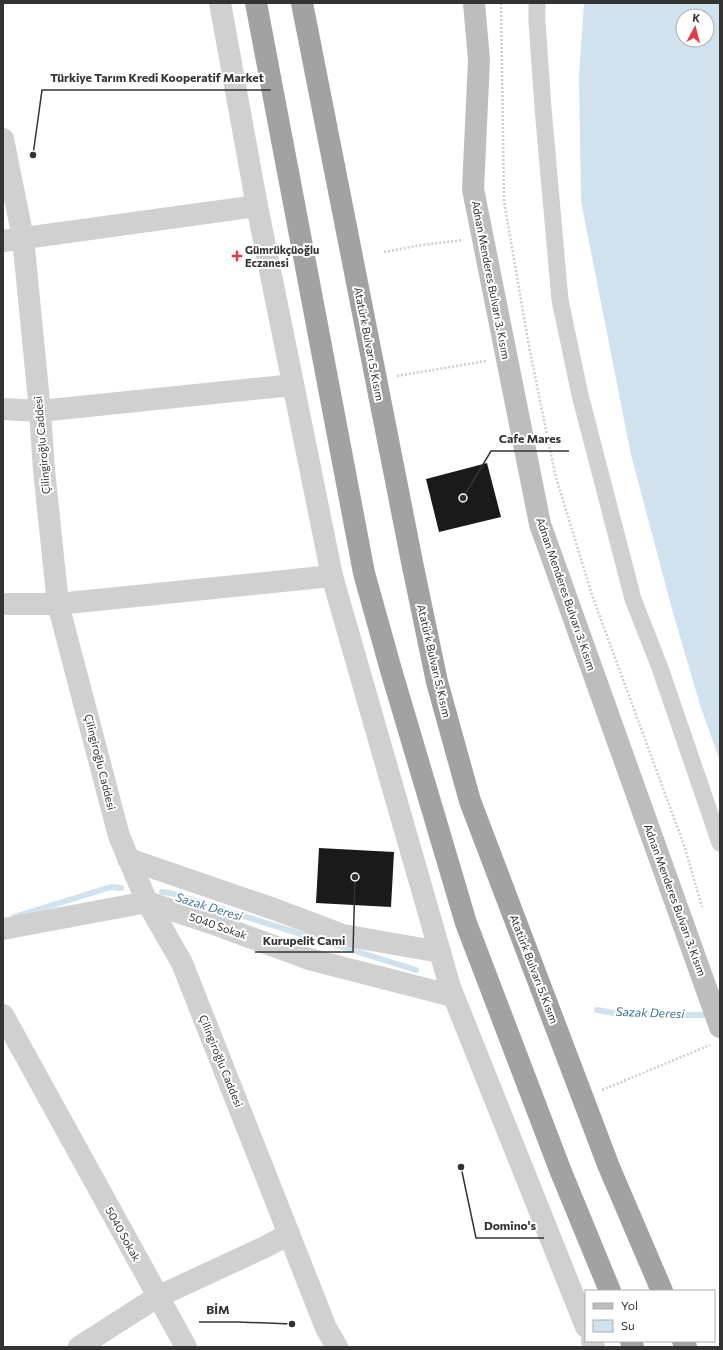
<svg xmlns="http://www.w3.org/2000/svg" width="723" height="1350" viewBox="0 0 723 1350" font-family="Commissioner,sans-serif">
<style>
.water{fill:#cfe2ee;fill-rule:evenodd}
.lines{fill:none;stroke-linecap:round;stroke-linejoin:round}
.stream{stroke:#cfe2ee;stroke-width:6}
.building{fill:#1a1a1a}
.path{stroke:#cdcdcd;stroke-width:2.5;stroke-dasharray:2 2;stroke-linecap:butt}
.pedestrian{stroke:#d0d0d0;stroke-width:17}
.minor{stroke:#d0d0d0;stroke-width:22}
.tertiary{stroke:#d0d0d0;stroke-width:22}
.secondary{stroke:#bdbdbd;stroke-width:22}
.trunk{stroke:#a2a2a2;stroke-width:22}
.poi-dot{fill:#e63946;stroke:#fff;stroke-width:1.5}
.labels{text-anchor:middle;stroke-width:4;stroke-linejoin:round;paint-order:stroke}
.poi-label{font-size:11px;font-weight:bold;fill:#333;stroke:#fff;text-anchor:start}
.street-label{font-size:11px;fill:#333;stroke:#fff}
.water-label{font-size:12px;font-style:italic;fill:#3f7597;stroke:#fff}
.leader{fill:none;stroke:#333;stroke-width:1.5}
.callout-dot{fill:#333;stroke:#fff;stroke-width:1.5}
.callout-label{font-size:12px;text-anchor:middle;font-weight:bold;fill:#333;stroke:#fff;stroke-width:4;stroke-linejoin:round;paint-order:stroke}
</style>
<rect width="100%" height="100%" fill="#fff"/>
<path class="water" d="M584,3H720V761L700,705L672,609L631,455L581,201L579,76ZM683,16H707V40H683Z"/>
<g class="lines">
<g class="stream">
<polyline points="162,892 170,893 416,970"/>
<polyline points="14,917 111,887 121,888"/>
<polyline points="597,1010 625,1015 703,1015"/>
</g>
</g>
<g class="building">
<polygon points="487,463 501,517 439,532 426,479"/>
<polygon points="319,848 394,852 391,907 316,903"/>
</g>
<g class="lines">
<g class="path">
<polyline points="501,3 504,201 528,341 555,474 592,595 685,848 702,907"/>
<polyline points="384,252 416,246 462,240"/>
<polyline points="397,376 486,361"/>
<polyline points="602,1090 710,1045"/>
</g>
<polyline class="pedestrian" points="537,3 537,22 543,108 560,300 580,395 633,599 660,668 720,843"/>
<g class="minor">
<polyline points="3,241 257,206"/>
<polyline points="3,409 40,411 293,385"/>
<polyline points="3,604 58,604 332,576"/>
<polyline points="128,859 274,909 343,935 440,952"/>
<polyline points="3,929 147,902 211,923 309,959 453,996"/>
<polyline points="3,1015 186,1347"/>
<polyline points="79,1347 157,1297 265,1247 289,1234"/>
</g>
<g class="tertiary">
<polyline points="220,3 257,206 332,576 450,987 586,1327"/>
<polyline points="3,139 23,238 40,411 44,470 58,604 119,836 147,902 182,963 326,1328 337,1347"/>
<polyline points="592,1341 594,1347"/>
</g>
<polyline class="secondary" points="474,3 479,60 473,189 540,524 720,1027"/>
<g class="trunk">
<polyline points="256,3 364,573 391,670 466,923 561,1172 610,1291"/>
<polyline points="302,3 412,562 437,682 470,801 609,1167 662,1291"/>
<polyline points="631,1341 633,1347"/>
<polyline points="683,1341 686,1347"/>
</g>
</g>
<path class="poi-dot" d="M235 250h4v4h4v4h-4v4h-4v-4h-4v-4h4z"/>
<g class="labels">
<g class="poi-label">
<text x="245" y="254">Gümrükçüoğlu<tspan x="245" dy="13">Eczanesi</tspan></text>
</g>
<g class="street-label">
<text transform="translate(491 280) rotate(79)" y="4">Adnan Menderes Bulvarı 3. Kısım</text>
<text transform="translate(369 344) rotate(79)" y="4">Atatürk Bulvarı 5. Kısım</text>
<text transform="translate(42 445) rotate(-95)" y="4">Çilingiroğlu Caddesi</text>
<text transform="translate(566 594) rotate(71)" y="4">Adnan Menderes Bulvarı 3. Kısım</text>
<text transform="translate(434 661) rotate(77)" y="4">Atatürk Bulvarı 5. Kısım</text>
<text transform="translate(100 762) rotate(76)" y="4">Çilingiroğlu Caddesi</text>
<text transform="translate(675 900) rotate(70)" y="4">Adnan Menderes Bulvarı 3. Kısım</text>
<text transform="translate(218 926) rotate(19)" y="4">5040 Sokak</text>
<text transform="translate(534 969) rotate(69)" y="4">Atatürk Bulvarı 5. Kısım</text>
<text transform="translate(221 1061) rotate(68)" y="4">Çilingiroğlu Caddesi</text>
<text transform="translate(123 1234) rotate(61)" y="4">5040 Sokak</text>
</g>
<g class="water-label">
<text transform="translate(209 907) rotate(17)" y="4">Sazak Deresi</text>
<text transform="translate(650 1013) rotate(2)" y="4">Sazak Deresi</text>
</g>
</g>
<path class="leader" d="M33 155L42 90H271M463 498L491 451H569M355 877L353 952H255M461 1167L476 1238H544M292 1324L238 1322H199"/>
<g class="callout-dot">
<circle cx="33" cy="155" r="4"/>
<circle cx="463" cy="498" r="4"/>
<circle cx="355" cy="877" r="4"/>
<circle cx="461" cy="1167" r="4"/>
<circle cx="292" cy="1324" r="4"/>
</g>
<g class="callout-label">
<text x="157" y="82">Türkiye Tarım Kredi Kooperatif Market</text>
<text x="530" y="443">Cafe Mares</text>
<text x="304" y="945">Kurupelit Cami</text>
<text x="510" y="1230">Domino's</text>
<text x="218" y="1314">BİM</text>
</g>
<rect width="723" height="1350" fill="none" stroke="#333333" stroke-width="8"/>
<rect x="585" y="1290" width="130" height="52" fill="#ffffff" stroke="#adadad"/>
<rect x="593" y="1303" width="20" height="6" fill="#bdbdbd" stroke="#adadad"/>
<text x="621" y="1310" font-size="12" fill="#333333">Yol</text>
<rect x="593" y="1320" width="20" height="12" fill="#cfe2ee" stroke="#adadad"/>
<text x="621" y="1330" font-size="12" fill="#333333">Su</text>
<g transform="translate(695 28) rotate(7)"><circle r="19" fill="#ffffff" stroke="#adadad"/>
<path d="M0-3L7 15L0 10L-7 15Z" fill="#e63946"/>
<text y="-6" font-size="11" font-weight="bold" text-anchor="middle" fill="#333333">K</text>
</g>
</svg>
